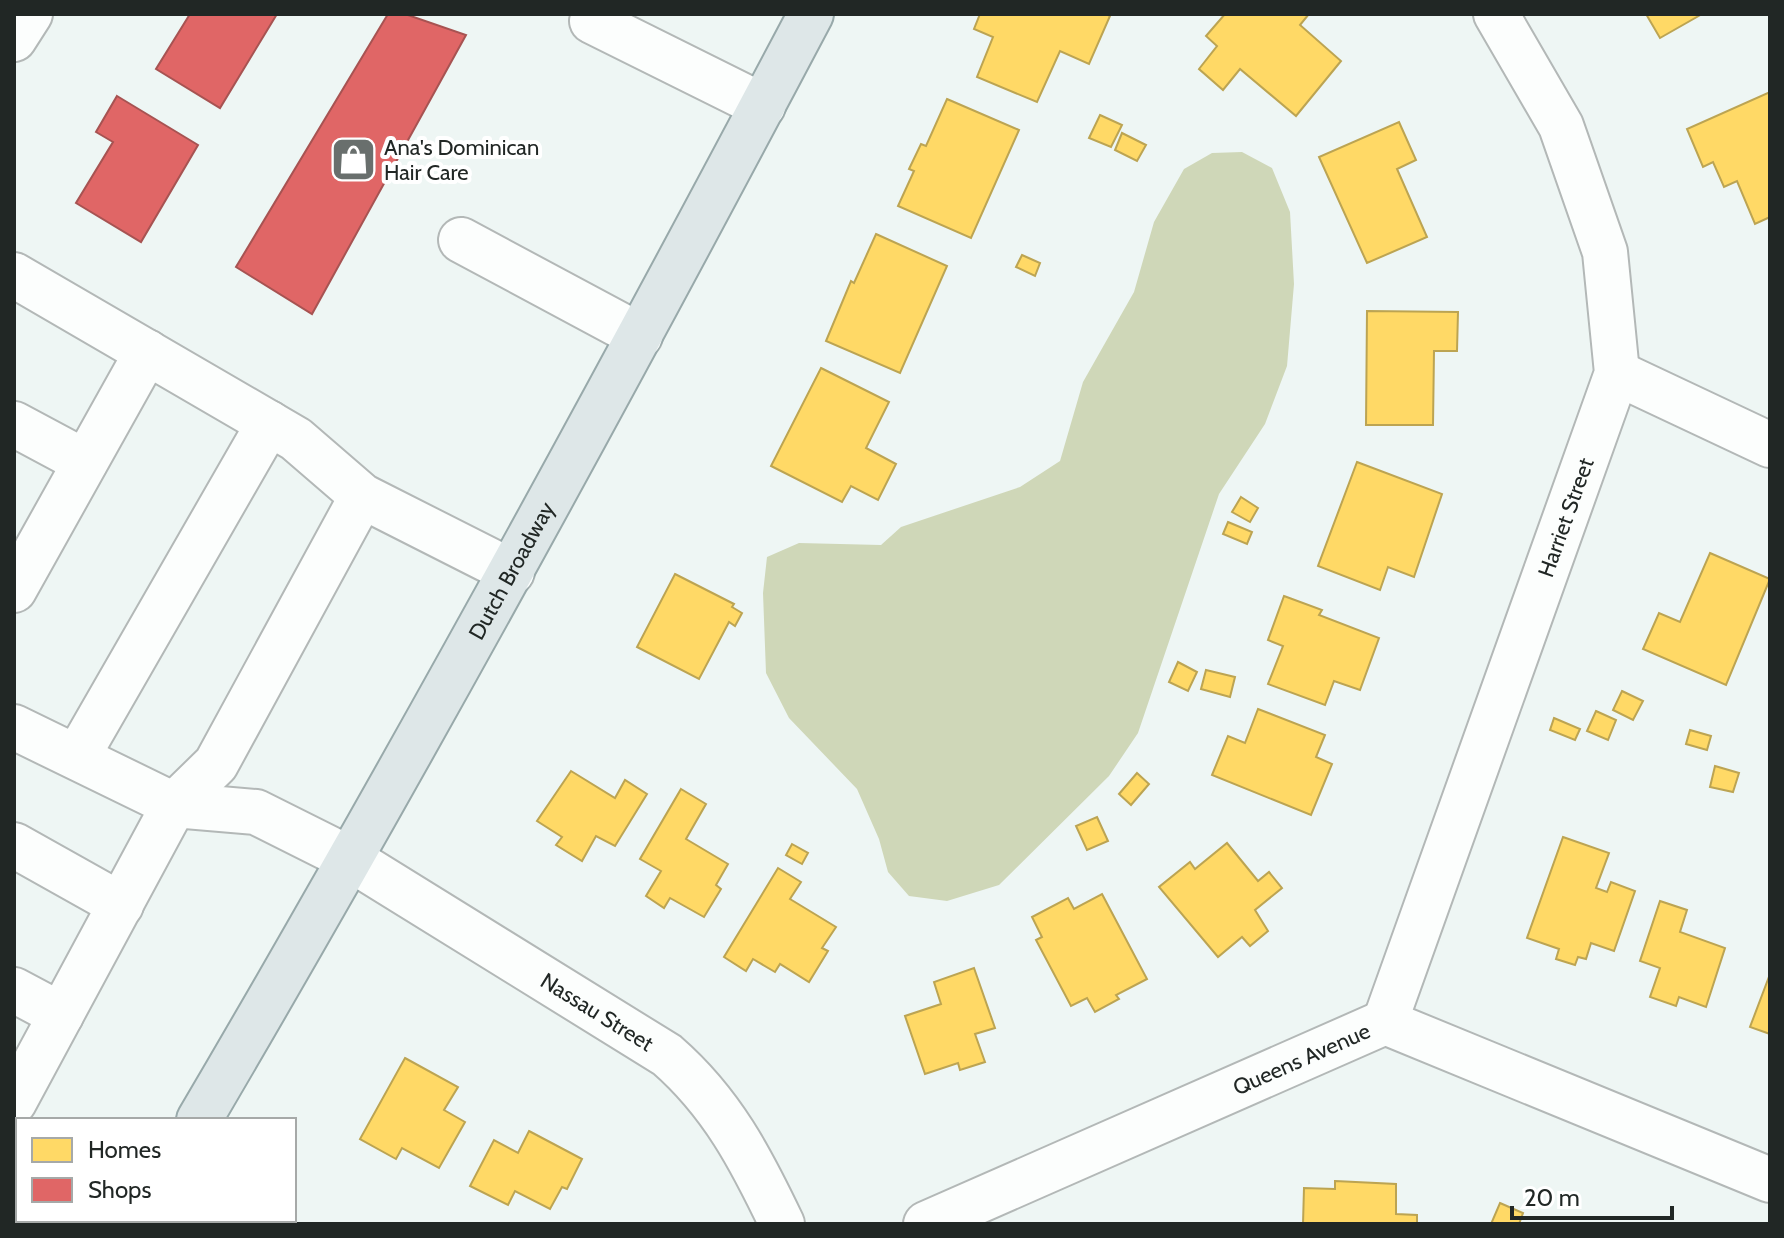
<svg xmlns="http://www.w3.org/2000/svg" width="1784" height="1238" viewBox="0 0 1784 1238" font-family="Cabin,sans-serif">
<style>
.forest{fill:#cfd7b8}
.homes{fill:#ffd966;stroke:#bca452;stroke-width:2}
.shops{fill:#e06666;stroke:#a75352;stroke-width:2}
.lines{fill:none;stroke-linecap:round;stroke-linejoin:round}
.minor-casing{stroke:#b3b8b7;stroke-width:48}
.major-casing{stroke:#98a9aa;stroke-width:48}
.minor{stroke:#fcfefd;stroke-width:44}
.major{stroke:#dee7e8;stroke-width:44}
.labels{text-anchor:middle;stroke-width:8;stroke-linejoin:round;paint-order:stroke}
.poi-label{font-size:22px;fill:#212725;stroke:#fff;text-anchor:start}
.street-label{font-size:22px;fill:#212725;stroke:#fff}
</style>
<rect width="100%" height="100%" fill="#eef6f4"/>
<polygon class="forest" points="1242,152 1272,168 1290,212 1294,284 1287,366 1265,424 1219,494 1138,733 1109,776 999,885 947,901 909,896 888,872 879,839 857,789 789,718 766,673 763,593 767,557 799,543 881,545 901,527 1020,487 1060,461 1083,382 1134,292 1154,222 1184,169 1212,153"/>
<g class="homes">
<polygon points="980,14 1106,14 1110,16 1089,64 1060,51 1037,102 977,77 993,37 974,29"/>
<polygon points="1225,14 1309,14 1300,25 1341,61 1296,116 1240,69 1223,90 1199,69 1217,46 1206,36"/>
<polygon points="1646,14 1702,14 1660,38"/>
<polygon points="1770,92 1770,217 1755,224 1737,181 1724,187 1713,162 1703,167 1687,129"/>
<polygon points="947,99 1019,130 971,238 898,206 914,171 909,169 921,144 926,146"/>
<polygon points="1100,115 1122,125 1111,147 1089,138"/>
<polygon points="1399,122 1416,160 1397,169 1427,237 1367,263 1319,157"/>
<polygon points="1122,133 1146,145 1137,161 1115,150"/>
<polygon points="876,234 947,266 900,373 826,341 851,281 854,283"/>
<polygon points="1022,255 1040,263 1035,276 1016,267"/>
<polygon points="1367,311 1458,312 1457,351 1434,351 1433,425 1366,425"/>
<polygon points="821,368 889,402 866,448 896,464 878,500 851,486 842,502 771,466"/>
<polygon points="1357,462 1442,494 1414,577 1388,567 1380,590 1318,566"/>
<polygon points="1241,497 1258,508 1250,522 1232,512"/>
<polygon points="1228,522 1252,532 1247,544 1223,534"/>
<polygon points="1710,553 1770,579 1726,685 1643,649 1659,613 1680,622"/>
<polygon points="675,574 734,604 732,607 742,613 735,626 729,622 699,679 637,647"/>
<polygon points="1284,596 1322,610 1319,615 1379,638 1360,690 1334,681 1325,705 1268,684 1283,646 1268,640"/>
<polygon points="1178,662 1197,672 1188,691 1169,682"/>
<polygon points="1206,670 1235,677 1230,697 1201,689"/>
<polygon points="1622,691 1643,701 1633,720 1613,710"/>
<polygon points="1258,709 1325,735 1316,757 1332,764 1311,815 1212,775 1228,736 1245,743"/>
<polygon points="1596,711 1616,720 1608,740 1587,731"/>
<polygon points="1554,718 1580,729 1575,740 1550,730"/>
<polygon points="1690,730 1711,736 1707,750 1686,744"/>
<polygon points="1715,766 1739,773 1733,792 1710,787"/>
<polygon points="571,771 615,798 625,780 647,794 615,846 596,836 582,861 556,845 562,837 537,821"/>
<polygon points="1137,773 1149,784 1131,805 1119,794"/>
<polygon points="681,789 706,804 686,839 728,864 716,885 721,889 704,917 670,898 664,908 646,896 661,871 640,859"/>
<polygon points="1097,817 1108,841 1087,850 1076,826"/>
<polygon points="1563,837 1609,853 1596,888 1607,892 1611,882 1635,891 1614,951 1591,943 1586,959 1578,957 1575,965 1556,959 1559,949 1527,938"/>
<polygon points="1227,843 1258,881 1269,872 1282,888 1255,910 1268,931 1250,946 1242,937 1218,957 1159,887 1190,862 1195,869"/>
<polygon points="792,844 808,853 802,864 786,855"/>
<polygon points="778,868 801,882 790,899 836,927 822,948 828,951 809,982 780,964 775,972 753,959 746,971 724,957"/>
<polygon points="1102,894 1147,979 1116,995 1119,999 1095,1012 1087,998 1071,1006 1036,940 1042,937 1032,917 1068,898 1074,909"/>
<polygon points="1660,901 1687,910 1680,932 1725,948 1706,1007 1679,997 1676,1006 1650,997 1660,968 1640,961"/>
<polygon points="974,968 995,1028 975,1034 985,1062 960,1070 958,1063 925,1074 905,1016 941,1004 934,982"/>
<polygon points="1770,974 1770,1034 1750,1027"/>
<polygon points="405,1058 458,1087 444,1110 465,1122 439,1168 402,1148 396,1159 360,1139"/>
<polygon points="529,1131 582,1159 567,1189 562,1187 550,1209 515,1191 508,1205 470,1186 494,1140 518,1153"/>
<polygon points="1335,1181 1396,1184 1396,1214 1417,1215 1417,1224 1303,1224 1304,1188 1335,1189"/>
<polygon points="1500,1203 1523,1213 1519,1224 1491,1224"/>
</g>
<g class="shops">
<polygon points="190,14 277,14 220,108 156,69"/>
<polygon points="388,14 405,14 466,35 312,314 236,267"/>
<polygon points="117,96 198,145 141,242 76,203 113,142 96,132"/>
</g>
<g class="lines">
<defs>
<g id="minor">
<polyline points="596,14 592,21 763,106"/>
<polyline points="14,39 30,14"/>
<polyline points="461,240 640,336"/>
<polyline points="14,275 296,439 362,496 512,572"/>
<polyline points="1617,373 1770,445"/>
<polyline points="14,424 85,462"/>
<polyline points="14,590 147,352"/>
<path id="s1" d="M14,727L174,805L256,812L352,860L667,1055C722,1103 751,1159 782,1224"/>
<polyline points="77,757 269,423"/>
<polyline points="14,845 121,905"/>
<polyline points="14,990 61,1015"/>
<path id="s2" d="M1385,1022L1617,373L1605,252L1561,126L1496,14"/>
<polyline points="14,1102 174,805 216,764 362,496"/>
<path id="s3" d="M926,1224L1385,1022L1770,1180"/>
</g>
<g id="major">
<path id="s4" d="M199,1120C413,756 614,387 811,14"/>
<polyline points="139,1224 141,1220"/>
</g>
</defs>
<use href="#minor" class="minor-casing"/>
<use href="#major" class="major-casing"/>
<use href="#minor" class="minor"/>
<use href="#major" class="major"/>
</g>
<defs>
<symbol id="shop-square" viewBox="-11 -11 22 22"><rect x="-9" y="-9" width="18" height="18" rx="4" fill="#696f6d" stroke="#fff"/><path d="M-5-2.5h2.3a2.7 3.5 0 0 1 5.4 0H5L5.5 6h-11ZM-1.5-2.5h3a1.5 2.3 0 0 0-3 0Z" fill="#fff"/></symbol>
</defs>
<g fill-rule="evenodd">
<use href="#shop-square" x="328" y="134" width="51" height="51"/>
</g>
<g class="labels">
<g class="poi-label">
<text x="384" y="155">Ana's Dominican<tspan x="384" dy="25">Hair Care</tspan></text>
</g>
<g class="street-label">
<text dy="8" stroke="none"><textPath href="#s2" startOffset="536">Harriet Street</textPath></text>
<text dy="8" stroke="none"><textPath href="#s4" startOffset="632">Dutch Broadway</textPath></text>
<text dy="8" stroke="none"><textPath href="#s1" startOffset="656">Nassau Street</textPath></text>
<text dy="8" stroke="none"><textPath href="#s3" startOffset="410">Queens Avenue</textPath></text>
</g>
</g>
<rect width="1784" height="1238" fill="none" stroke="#212725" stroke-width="32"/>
<rect x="16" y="1118" width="280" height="104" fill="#ffffff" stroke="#a6a9a8" stroke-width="2"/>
<rect x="32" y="1138" width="40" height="24" fill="#ffd966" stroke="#a6a9a8" stroke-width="2"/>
<text x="88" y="1158" font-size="24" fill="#212725">Homes</text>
<rect x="32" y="1178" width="40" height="24" fill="#e06666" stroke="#a6a9a8" stroke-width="2"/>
<text x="88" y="1198" font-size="24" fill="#212725">Shops</text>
<path d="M1512 1206v12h160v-12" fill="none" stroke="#212725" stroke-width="4"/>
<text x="1524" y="1206" font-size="24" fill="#212725" stroke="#ffffff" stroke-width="6" paint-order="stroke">20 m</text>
</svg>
